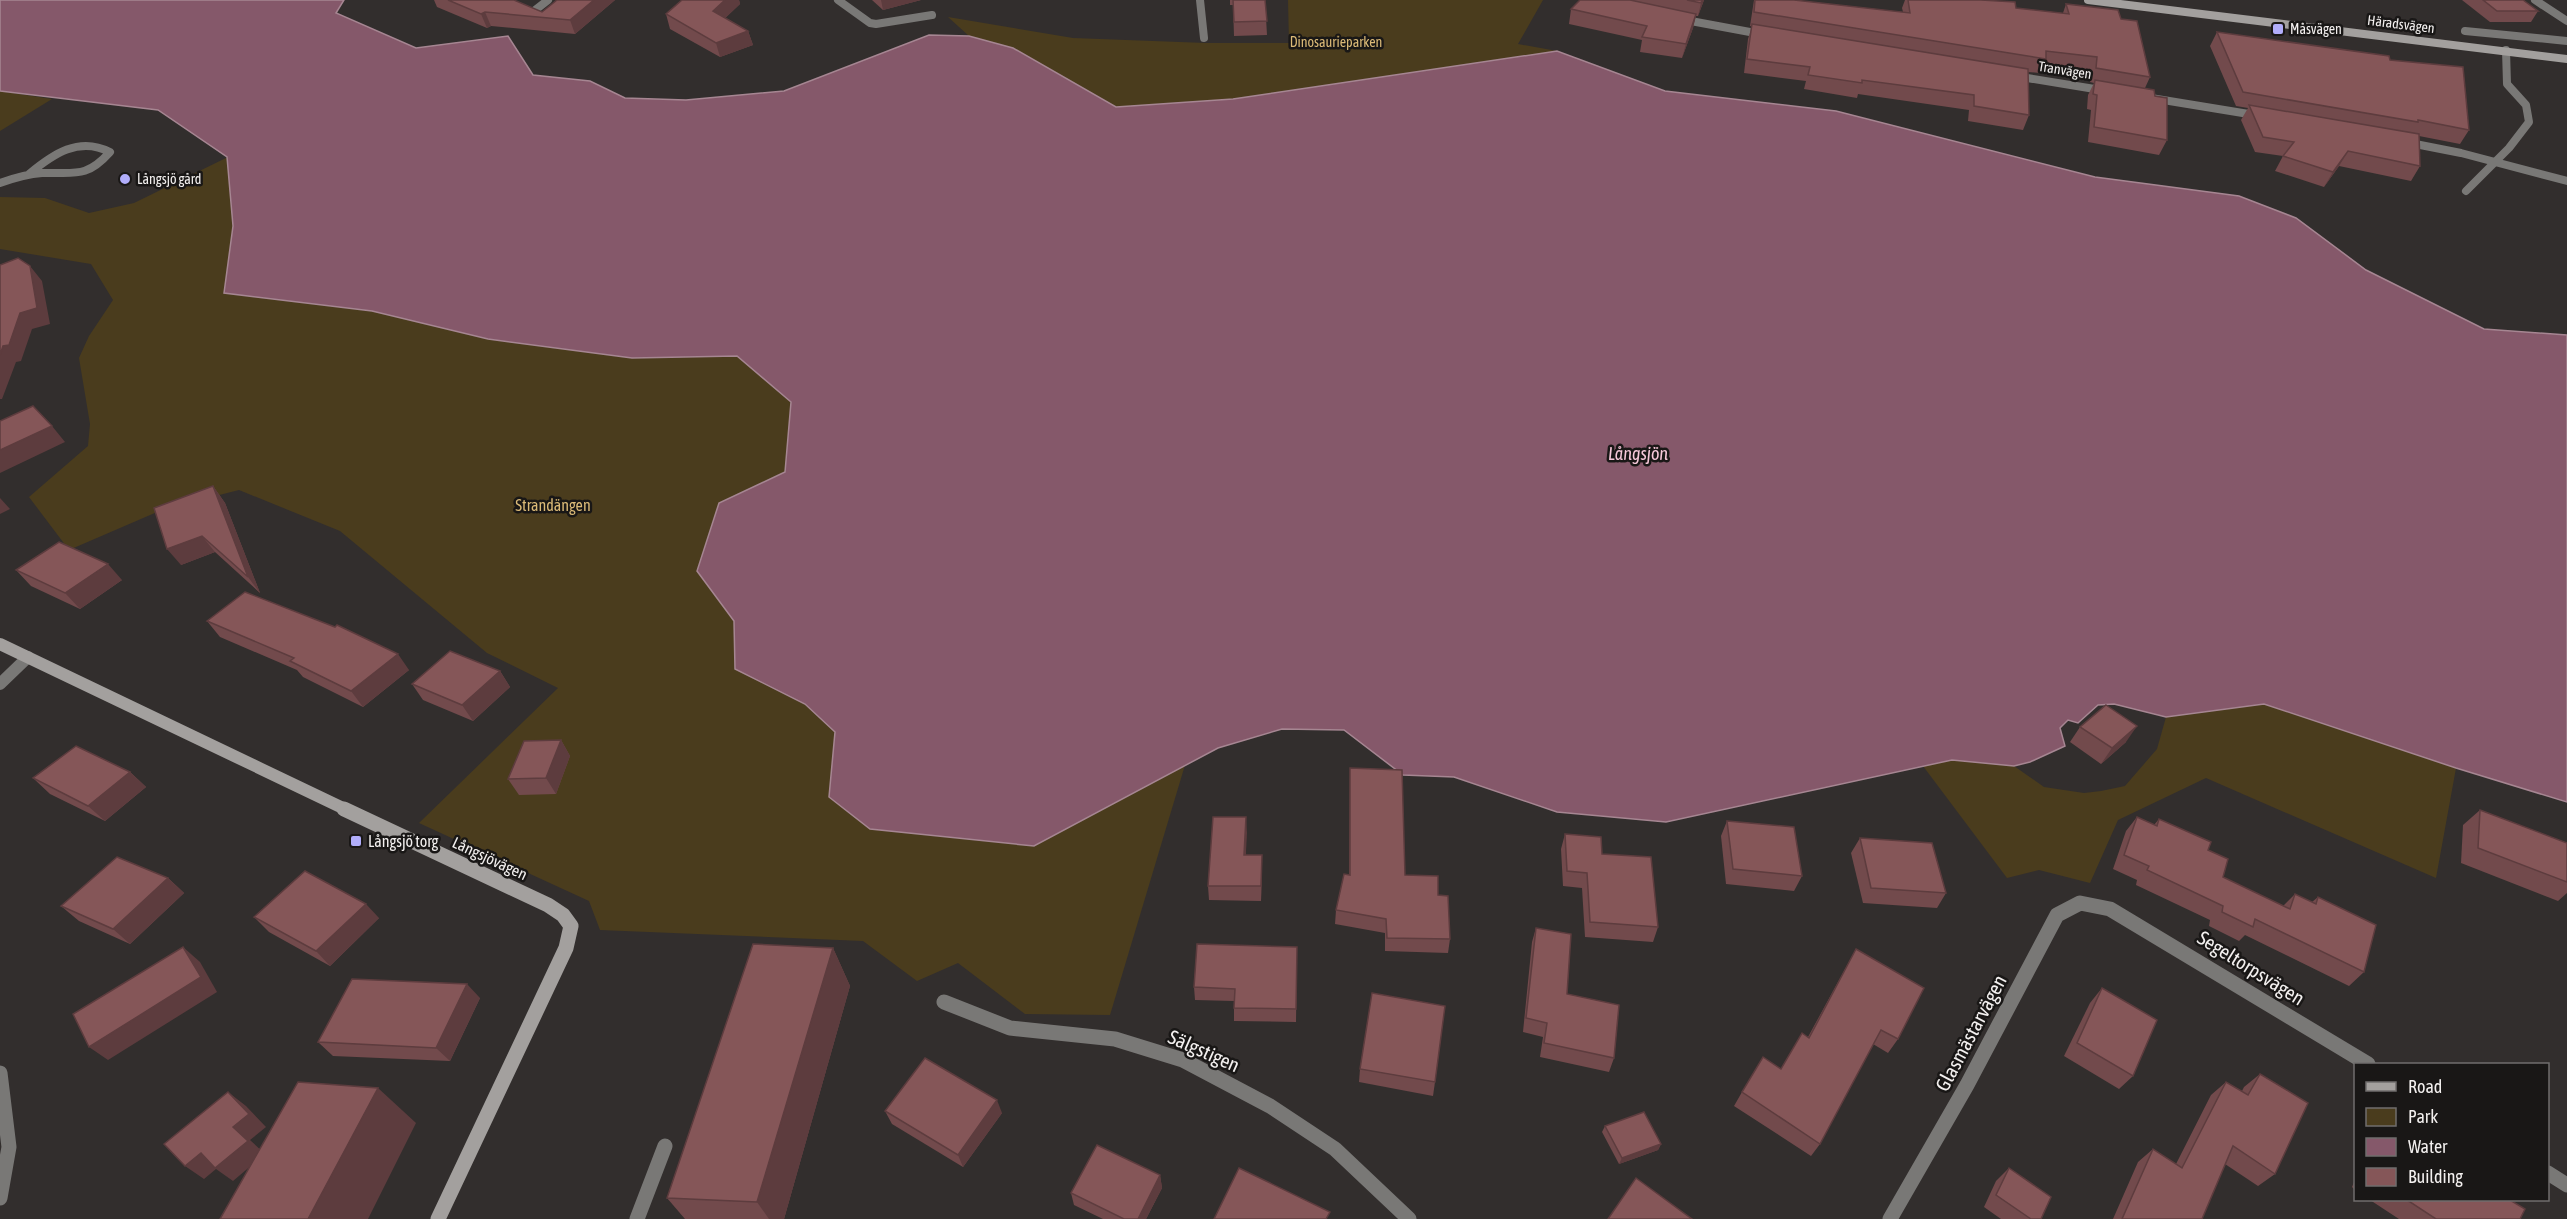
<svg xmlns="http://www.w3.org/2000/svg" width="2567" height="1219" viewBox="0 0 2567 1219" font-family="'Asap Condensed',sans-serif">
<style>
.green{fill:#4a3c1d}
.water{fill:#85586a;stroke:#a68692;stroke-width:1.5}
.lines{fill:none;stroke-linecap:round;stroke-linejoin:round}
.lane-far1{stroke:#797876;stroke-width:8}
.lane{stroke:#797876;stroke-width:15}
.street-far2{stroke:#797876;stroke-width:8}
.street-far1{stroke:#797876;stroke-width:12}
.street{stroke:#797876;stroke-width:15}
.secondary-far2{stroke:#a3a09e;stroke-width:8}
.secondary-far1{stroke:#a3a09e;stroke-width:12}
.secondary{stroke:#a3a09e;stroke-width:15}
.wall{fill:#724a4c}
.shaded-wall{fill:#5d3c3e}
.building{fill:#855658;stroke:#5d3c3e;stroke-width:1.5}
.poi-dot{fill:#b1adfa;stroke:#191716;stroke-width:2}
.labels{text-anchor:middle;stroke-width:5;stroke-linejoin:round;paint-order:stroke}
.far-street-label{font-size:14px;fill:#f3f0ef;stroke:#191716}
.far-poi-label{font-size:14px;fill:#f3f0ef;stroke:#191716;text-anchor:start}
.far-park-label{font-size:14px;fill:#dbba77;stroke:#191716}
.park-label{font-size:16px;fill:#dbba77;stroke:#191716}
.poi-label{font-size:16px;fill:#f3f0ef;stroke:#191716;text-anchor:start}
.street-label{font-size:16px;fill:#f3f0ef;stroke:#191716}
.water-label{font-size:18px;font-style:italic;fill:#f7c9da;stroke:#191716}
.near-street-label{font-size:20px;fill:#f3f0ef;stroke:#191716}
</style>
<rect width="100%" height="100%" fill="#322e2d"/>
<g class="green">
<polygon points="1288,0 1543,0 1518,44 1557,51 1233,99 1116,107 1013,48 969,36 948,17 1073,38 1206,43 1289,43"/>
<polygon points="0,91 52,99 0,131"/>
<polygon points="228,157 233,226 224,293 372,311 488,339 632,358 737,356 791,402 785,472 719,503 697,571 734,621 735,669 805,704 835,732 1033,846 1185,765 1110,1015 1025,1014 958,963 917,981 863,941 600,930 589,901 419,823 558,688 487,653 340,531 239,490 164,509 69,550 29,497 88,446 90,424 79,358 89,336 113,300 91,264 0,249 0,197 45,198 89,213 134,203"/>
<polygon points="2264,704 2456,768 2436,878 2206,778 2118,820 2090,883 2039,870 2007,878 1923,766 1952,759 2014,766 2044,787 2084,793 2101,791 2125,786 2157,749 2166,717"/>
</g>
<polygon class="water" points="0,0 344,0 336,13 416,48 508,36 533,75 590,81 625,98 686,100 784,91 929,35 969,36 1013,48 1116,107 1233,99 1557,51 1665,91 1836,111 2095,177 2239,196 2296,218 2366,270 2484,329 2567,335 2567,802 2456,768 2264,704 2166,717 2114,704 2098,705 2078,723 2068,720 2060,728 2065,746 2030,762 2014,766 1952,760 1666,822 1557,812 1454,777 1403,775 1344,730 1282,729 1218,748 1034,846 870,829 829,797 835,732 805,704 735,669 734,621 697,571 719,503 785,472 791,402 737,356 632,358 488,339 372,311 224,293 233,226 227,157 158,110 0,91"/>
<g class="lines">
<g class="lane-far1">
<polyline points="2465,31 2567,41"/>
<path d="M0,183C14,178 27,174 42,173C74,172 86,179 110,152C79,136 53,154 29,174"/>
</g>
<polyline class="lane" points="637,1219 665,1146"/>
<g class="street-far2">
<polyline points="838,0 870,23 876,24 932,15"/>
<polyline points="1200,0 1204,38"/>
<polyline points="2535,0 2567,21"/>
<polyline points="534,11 548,0"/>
<polyline points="1680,19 1766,35"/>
<polyline points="2015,76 2107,91"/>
<polyline points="2151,98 2261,116"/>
<polyline points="2405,142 2461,153 2567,181"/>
<polyline points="2466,191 2509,148 2529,122 2526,105 2507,84 2506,50"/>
</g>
<polyline class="street-far1" points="0,684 28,657"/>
<g class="street">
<polyline points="944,1002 1010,1028 1115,1039 1183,1060 1270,1106 1335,1149 1409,1219"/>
<polyline points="0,1073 9,1147 0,1198"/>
<polyline points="2548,1173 2567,1185"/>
<polyline points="1890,1219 1967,1085 2057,915 2080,903 2110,909 2368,1064"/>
</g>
<polyline class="secondary-far2" points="2088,0 2567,59"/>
<polyline class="secondary-far1" points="0,644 347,810"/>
<polyline class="secondary" points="344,809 548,905 563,915 571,926 566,948 438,1219"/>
</g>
<g class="wall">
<polygon points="434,0 514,0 542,12 557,0 615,0 575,34 491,26 487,28 437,7"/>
<polygon points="682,0 739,0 740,4 725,18 748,31 753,45 720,57 670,29 666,14"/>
<polygon points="872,0 921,0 883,10"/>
<polygon points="1230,0 1265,0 1267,35 1234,36 1233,5 1230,5"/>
<polygon points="1580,0 1704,0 1698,16 1696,16 1693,28 1682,58 1640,52 1642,40 1569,24 1571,9"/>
<polygon points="1754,0 1794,0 1903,12 1902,8 1905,0 1981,0 2016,8 2063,13 2066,4 2121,19 2150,77 2145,88 2167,140 2159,155 2088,142 2091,110 2087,109 2088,95 2094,83 2090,82 2091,71 2043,65 2040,73 2028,72 2029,115 2023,130 1968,121 1969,110 1858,94 1857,98 1804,89 1806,81 1744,73 1748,39 1752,26 1750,26"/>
<polygon points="2462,0 2523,0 2538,11 2531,22 2490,22"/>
<polygon points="2217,32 2390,60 2469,130 2460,144 2419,136 2420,166 2411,181 2339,166 2324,187 2275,171 2283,156 2255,152 2241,120 2248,108 2236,106 2210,46"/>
<polygon points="213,486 225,503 260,593 215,552 181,565"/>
<polygon points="16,570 122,580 80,609 31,586"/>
<polygon points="207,621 409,670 363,707 303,677 297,670 220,637"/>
<polygon points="500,671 510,687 473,721 423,700 412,684"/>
<polygon points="2080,727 2126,742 2101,764 2070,742"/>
<polygon points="561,740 570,756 556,794 519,795 508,779"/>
<polygon points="1350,768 1405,875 1438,895 1450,939 1448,953 1385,951 1385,933 1335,924 1336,910 1349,875"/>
<polygon points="130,772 146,787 105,821 50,794 33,778"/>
<polygon points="2480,810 2567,843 2567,893 2558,901 2461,863 2463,825"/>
<polygon points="1246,817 1246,855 1262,870 1261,901 1209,900 1208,886"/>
<polygon points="2137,817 2154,825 2159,819 2208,850 2223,877 2283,906 2295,894 2312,902 2318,897 2364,972 2349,986 2245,935 2239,941 2209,926 2210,920 2136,885 2137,880 2113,869 2126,831"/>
<polygon points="1727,821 1802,876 1794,891 1726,884 1721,836"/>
<polygon points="1565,834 1602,854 1658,927 1653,942 1585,937 1582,888 1563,886 1561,849"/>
<polygon points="1860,838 1946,893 1937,908 1863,903 1851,853"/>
<polygon points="168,878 184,893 130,944 79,921 61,906"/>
<polygon points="254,917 379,918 330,966 269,932"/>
<polygon points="1536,928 1567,994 1614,1058 1609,1072 1540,1057 1543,1037 1523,1032 1532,942"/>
<polygon points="1297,947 1296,1022 1234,1021 1234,1001 1195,1000 1194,987"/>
<polygon points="833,948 850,986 784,1219 685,1219 667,1198"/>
<polygon points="1856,949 1898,1039 1888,1053 1873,1044 1820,1144 1811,1156 1734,1106 1742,1092 1781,1069 1808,1037"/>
<polygon points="2102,988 2133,1076 2119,1089 2064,1056 2090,1003"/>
<polygon points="480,998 450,1061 333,1056 318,1042"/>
<polygon points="1360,1069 1435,1082 1433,1096 1359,1082"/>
<polygon points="2260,1074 2275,1174 2258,1186 2225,1164 2202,1219 2113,1219 2138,1162 2153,1149 2176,1164 2211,1095 2226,1082 2242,1091 2244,1087"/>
<polygon points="885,1111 1002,1113 963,1167 892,1124"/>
<polygon points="1605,1126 1661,1144 1658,1150 1619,1164 1602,1132"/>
<polygon points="2009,1168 2041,1219 2001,1219 1984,1207 1996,1181"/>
<polygon points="1160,1175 1162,1188 1146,1219 1103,1219 1074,1205 1071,1193"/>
<polygon points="2355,1180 2355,1190 2352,1187"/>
<polygon points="2370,1200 2510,1200 2520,1219 2399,1219"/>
</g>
<g class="shaded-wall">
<polygon points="594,0 615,0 575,34 570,20"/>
<polygon points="725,0 739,0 740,4 717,26 713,11"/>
<polygon points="881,0 921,0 883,10"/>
<polygon points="1702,0 1704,0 1698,16 1701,3"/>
<polygon points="485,12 491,26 487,28 481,14"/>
<polygon points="1696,14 1693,28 1682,58 1686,44"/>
<polygon points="748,31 753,45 720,57 716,43"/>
<polygon points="2348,151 2339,166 2324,187 2333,172"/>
<polygon points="30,266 42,281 50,324 32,329 21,361 16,362 2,399 0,399 0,355"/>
<polygon points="52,426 65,442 0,473 0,450"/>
<polygon points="213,486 225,503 260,593 248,577"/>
<polygon points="0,498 10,509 0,514"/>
<polygon points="202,536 215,552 181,565 167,549"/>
<polygon points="108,564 122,580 80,609 65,593"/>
<polygon points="398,654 409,670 363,707 351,691"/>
<polygon points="500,671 510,687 473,721 462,705"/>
<polygon points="2137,726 2126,742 2101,764 2112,748"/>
<polygon points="561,740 570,756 556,794 546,778"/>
<polygon points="130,772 146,787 105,821 88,806"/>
<polygon points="1246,817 1247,833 1245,870 1244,855"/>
<polygon points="1262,855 1262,870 1261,901 1261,886"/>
<polygon points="168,878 184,893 130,944 113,929"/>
<polygon points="366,904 379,918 330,966 316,951"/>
<polygon points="183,947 200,962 217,992 108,1060 89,1047"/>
<polygon points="833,948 850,986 784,1219 769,1219 757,1202"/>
<polygon points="467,984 480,998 450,1061 436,1048"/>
<polygon points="378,1088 416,1123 368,1219 308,1219"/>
<polygon points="228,1092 246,1106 266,1127 250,1140 265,1154 233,1181 216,1169 204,1179 185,1166 233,1127"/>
<polygon points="997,1100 1002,1113 963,1167 958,1155"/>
<polygon points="1661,1144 1658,1150 1619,1164 1622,1158"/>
<polygon points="1160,1175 1162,1188 1146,1219 1138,1219"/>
</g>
<g class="building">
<polygon points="448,0 514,0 542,12 557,0 594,0 570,20 485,12 481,14"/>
<polygon points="682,0 725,0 713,11 748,31 716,43 666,14"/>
<polygon points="1233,0 1265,0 1267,21 1234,22"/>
<polygon points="1580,0 1630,0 1696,14 1686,44 1642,37 1647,26 1571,9"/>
<polygon points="1687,0 1702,0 1701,3"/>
<polygon points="1755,0 1794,0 1910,13 1908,0 1981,0 2015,2 2016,8 2069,14 2066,4 2118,10 2121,19 2137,21 2150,77 2096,68 2097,57 2046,51 2046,59 1754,12"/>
<polygon points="2483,0 2523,0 2538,11 2497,11"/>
<polygon points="1752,24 2028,69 2029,115 1974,106 1974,95 1862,80 1862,83 1808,75 1810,67 1747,59"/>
<polygon points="2217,32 2389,56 2390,60 2463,67 2469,130 2418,120 2418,122 2243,92"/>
<polygon points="2095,80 2154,90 2155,96 2167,98 2167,140 2094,127 2097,95 2093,94"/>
<polygon points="2249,105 2419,134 2420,166 2348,151 2333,172 2283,156 2294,142 2263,137"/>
<polygon points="18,258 30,266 37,308 20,313 9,345 3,346 0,355 0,265"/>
<polygon points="33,406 52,426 0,450 0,421"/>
<polygon points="213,486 248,577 202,536 167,549 154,508"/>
<polygon points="59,542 108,564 65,593 16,570"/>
<polygon points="245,592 335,627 337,625 398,654 351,691 290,661 294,658 207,621"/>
<polygon points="450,651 500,671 462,705 412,684"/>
<polygon points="2106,705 2137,726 2112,748 2080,727"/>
<polygon points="561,740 546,778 508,779 524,741"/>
<polygon points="76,746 130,772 88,806 33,778"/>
<polygon points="1350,768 1402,770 1405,875 1438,876 1438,895 1448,896 1450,939 1387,938 1386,919 1336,910 1344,874 1350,875"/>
<polygon points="2480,810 2567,843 2567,882 2478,848"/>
<polygon points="1213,817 1246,817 1244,855 1262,855 1261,886 1208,886"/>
<polygon points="2137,817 2157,826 2159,819 2211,842 2208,850 2228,859 2223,877 2290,909 2295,894 2316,904 2318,897 2376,925 2364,972 2255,919 2253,927 2222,912 2223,906 2147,870 2149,866 2124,855"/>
<polygon points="1727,821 1794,827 1802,876 1733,869"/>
<polygon points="1565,834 1601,837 1602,854 1651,857 1658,927 1590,922 1587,873 1567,871"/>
<polygon points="1860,838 1932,843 1946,893 1871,888"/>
<polygon points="117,857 168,878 113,929 61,906"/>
<polygon points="305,871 366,904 316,951 254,917"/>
<polygon points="1536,928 1571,934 1567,994 1619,1005 1614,1058 1544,1043 1547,1023 1526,1018"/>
<polygon points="753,944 833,948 757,1202 667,1198"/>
<polygon points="1197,944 1297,947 1296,1009 1234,1008 1235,989 1194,987"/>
<polygon points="183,947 201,977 89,1047 73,1014"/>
<polygon points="1856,949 1924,988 1898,1039 1881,1030 1820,1144 1742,1092 1763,1057 1781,1069 1802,1033 1809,1038"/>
<polygon points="352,979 467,984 436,1048 318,1042"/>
<polygon points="2102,988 2157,1020 2133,1076 2077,1043"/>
<polygon points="1372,993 1445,1006 1435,1082 1360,1069"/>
<polygon points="925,1058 997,1100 958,1155 885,1111"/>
<polygon points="2260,1074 2308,1103 2275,1174 2233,1146 2202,1219 2122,1219 2153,1149 2182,1168 2226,1082 2248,1095"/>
<polygon points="298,1082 378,1088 308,1219 220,1219"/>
<polygon points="228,1092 249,1114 233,1127 248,1141 215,1168 201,1153 185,1166 164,1144"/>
<polygon points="1644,1112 1661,1144 1622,1158 1605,1126"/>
<polygon points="1097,1145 1160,1175 1138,1219 1124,1219 1071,1193"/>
<polygon points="1239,1168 1330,1212 1326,1219 1214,1219"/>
<polygon points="2009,1168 2051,1197 2041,1219 2031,1219 1996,1195"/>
<polygon points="1636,1178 1692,1219 1608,1219"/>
<polygon points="2407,1200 2510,1200 2525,1209 2520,1219 2436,1219"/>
</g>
<g class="poi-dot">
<rect x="2272" y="23" width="12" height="12" rx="3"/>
<circle cx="125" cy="179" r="6"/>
<rect x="350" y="835" width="12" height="12" rx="3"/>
</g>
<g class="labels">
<g class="far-street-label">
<text transform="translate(2401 24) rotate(7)" y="5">Häradsvägen</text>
<text transform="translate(2065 70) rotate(9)" y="5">Tranvägen</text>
</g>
<g class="far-poi-label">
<text x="2290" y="34">Måsvägen</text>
<text x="137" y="184">Långsjö gård</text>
</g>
<g class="far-park-label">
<text x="1336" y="47">Dinosaurieparken</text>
</g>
<g class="park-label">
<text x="553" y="511">Strandängen</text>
</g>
<g class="poi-label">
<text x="368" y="847">Långsjö torg</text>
</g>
<g class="street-label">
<text transform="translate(490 858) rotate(25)" y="6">Långsjövägen</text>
</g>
<g class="water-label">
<text x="1638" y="460">Långsjön</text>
</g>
<g class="near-street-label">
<text transform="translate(2251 968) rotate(32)" y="7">Segeltorpsvägen</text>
<text transform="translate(1971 1033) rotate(-62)" y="7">Glasmästarvägen</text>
<text transform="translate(1204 1051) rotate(24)" y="7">Sälgstigen</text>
</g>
</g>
<rect x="2354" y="1063" width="195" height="138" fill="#191716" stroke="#706e6d" stroke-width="1.5"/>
<rect x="2366" y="1082" width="30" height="9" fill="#a3a09e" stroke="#706e6d" stroke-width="1.5"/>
<text x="2408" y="1093" font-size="18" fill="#f3f0ef">Road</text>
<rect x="2366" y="1108" width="30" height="18" fill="#4a3c1d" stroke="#706e6d" stroke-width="1.5"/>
<text x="2408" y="1123" font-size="18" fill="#f3f0ef">Park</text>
<rect x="2366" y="1138" width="30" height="18" fill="#85586a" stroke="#706e6d" stroke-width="1.5"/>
<text x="2408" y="1153" font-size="18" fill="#f3f0ef">Water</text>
<rect x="2366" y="1168" width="30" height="18" fill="#855658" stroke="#706e6d" stroke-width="1.5"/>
<text x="2408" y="1183" font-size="18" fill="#f3f0ef">Building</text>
</svg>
